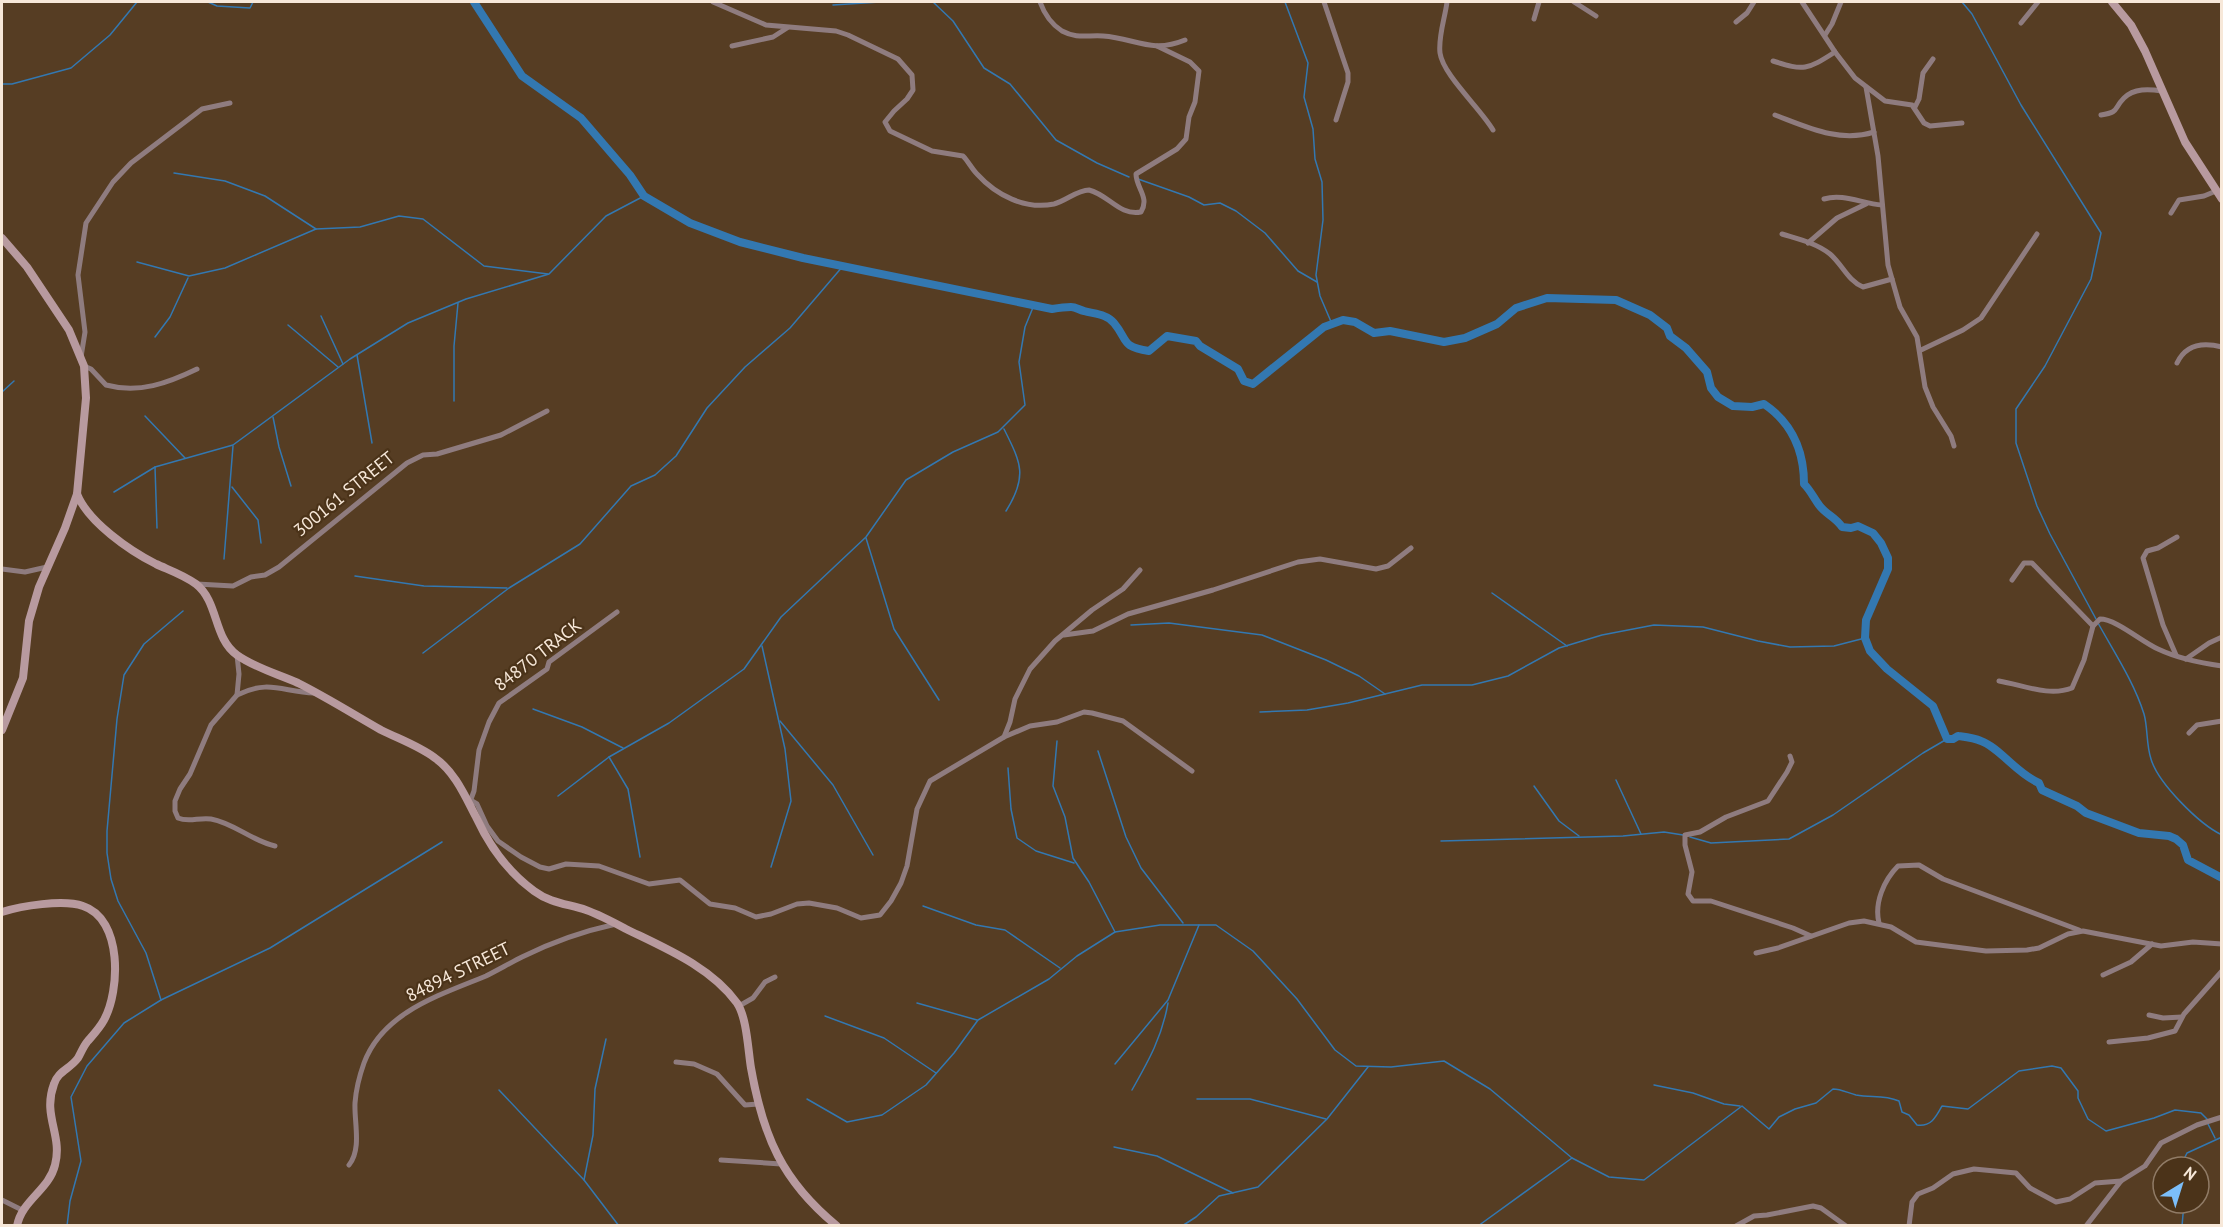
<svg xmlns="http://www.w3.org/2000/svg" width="2223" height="1227" viewBox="0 0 2223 1227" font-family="'PT Sans',sans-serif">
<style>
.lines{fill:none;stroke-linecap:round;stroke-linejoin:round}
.stream{stroke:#3378b1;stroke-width:1.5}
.river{stroke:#3378b1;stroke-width:8}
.street{stroke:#8f7c7f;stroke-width:5}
.secondary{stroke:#b89a9f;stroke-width:8}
.labels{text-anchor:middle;stroke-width:4.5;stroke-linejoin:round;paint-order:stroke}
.street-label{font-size:18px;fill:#f7e8d9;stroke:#4b3319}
</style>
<rect width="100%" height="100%" fill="#563d23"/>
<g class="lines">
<g class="stream">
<polyline points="208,2 217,6 250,8 253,2"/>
<polyline points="917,2 934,2"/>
<polyline points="933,2 953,21 984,68 1010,84 1056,140 1097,163 1129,177"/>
<polyline points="1285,2 1308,63 1304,97 1313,129 1315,159 1322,182 1323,220 1316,275 1320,296 1332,324"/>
<polyline points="1962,2 1972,14 2021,105 2101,233 2091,279 2045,366 2016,409 2016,443 2037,506 2050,534 2096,619"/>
<polyline points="833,5 880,2"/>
<polyline points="2,84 12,84 71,68 110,35 137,2"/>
<polyline points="174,173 225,181 265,196 316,229"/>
<polyline points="1138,179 1189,197 1204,205 1220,203 1236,211 1265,233 1298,271 1317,282"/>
<polyline points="137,262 189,276 225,268 316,229 360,227 399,216 423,219 484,266 548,274"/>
<polyline points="321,316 343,364"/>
<polyline points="288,325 338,367"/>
<polyline points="155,337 170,317 188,278"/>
<polyline points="357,355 372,443"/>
<polyline points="2,392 14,381"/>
<polyline points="454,401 454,346 458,303"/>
<polyline points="145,416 185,458"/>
<polyline points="273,417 279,447 291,486"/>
<path d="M1004,429C1021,463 1028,476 1006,511"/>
<polyline points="155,467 157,528"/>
<polyline points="232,487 258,520 261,543"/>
<polyline points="114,492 155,467 233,445 350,359 408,323 466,299 549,274 606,216 644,196"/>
<polyline points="866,538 894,629 939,700"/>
<polyline points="224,559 233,446"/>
<polyline points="355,576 424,586 507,588"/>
<polyline points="1492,593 1567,646"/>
<path d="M2098,623C2114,652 2134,682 2144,714C2148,728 2146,744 2151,759C2158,783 2199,824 2222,835"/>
<polyline points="1131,625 1169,623 1262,635 1326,660 1359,676 1385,694"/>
<polyline points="762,646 785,749 791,801 771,867"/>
<polyline points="423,653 509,588 580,544 631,486 655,475 676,456 707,408 745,367 790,328 843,266"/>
<polyline points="533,709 582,727 623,748"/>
<polyline points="1260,712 1307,710 1348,703 1422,685 1472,685 1508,676 1559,648 1602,635 1654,625 1703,627 1758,641 1790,647 1834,646 1865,638"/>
<polyline points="780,721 833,785 873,855"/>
<polyline points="1057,741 1053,786 1065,817 1073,858 1089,882 1115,932"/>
<polyline points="1098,751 1126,837 1141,868 1183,923"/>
<polyline points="609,757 628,789 640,857"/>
<polyline points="1008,768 1011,809 1017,838 1036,851 1074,863"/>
<polyline points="1616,780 1641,834"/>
<polyline points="1534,786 1559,821 1579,836"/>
<polyline points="558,796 609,757 669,723 744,669 781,617 866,537 906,480 953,452 998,432 1025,405 1019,362 1025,327 1034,305"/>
<polyline points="1690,837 1711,843 1789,839 1833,815 1923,753 1947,739"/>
<polyline points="1441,841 1623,836 1664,832 1683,835"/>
<polyline points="923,906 976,925 1005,930 1060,968"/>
<polyline points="161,1000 146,953 118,901 111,879 107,853 107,831 117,719 124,675 144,644 183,611"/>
<polyline points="917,1003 977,1020"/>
<polyline points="825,1016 884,1038 936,1073"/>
<polyline points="1115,1064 1168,1000 1199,925"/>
<polyline points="1654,1085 1693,1093 1724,1104 1740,1106"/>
<polyline points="499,1090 584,1180 619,1226"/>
<path d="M1132,1090C1149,1060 1162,1037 1168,1003"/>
<path d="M807,1099L847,1122L882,1115L926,1085L954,1053L978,1020L1049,979L1077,956L1115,932L1160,925H1216L1253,951L1297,999L1335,1050L1356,1066L1391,1067L1444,1061L1490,1089L1572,1158L1609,1177L1644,1180L1742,1106L1769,1129L1779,1117L1795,1109L1816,1103L1833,1089C1841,1089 1848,1093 1856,1095C1872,1098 1883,1094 1899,1101L1902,1112L1909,1115L1917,1125C1931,1127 1936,1117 1942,1106L1968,1109L2019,1071L2052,1066L2061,1068L2078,1091V1098L2088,1119L2106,1131L2154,1118L2175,1110L2201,1113L2207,1119"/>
<polyline points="1197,1099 1250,1099 1326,1119"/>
<polyline points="2208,1124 2215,1138"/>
<polyline points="1114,1147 1157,1156 1233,1193"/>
<polyline points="2185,1167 2185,1157 2187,1153 2222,1137"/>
<polyline points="584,1180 593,1135 595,1089 606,1039"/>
<polyline points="67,1226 70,1201 81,1161 71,1097 87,1066 124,1023 161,1000 270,948 442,842"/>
<polyline points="1182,1226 1196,1217 1219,1196 1258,1187 1327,1119 1368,1067"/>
<polyline points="1478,1226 1572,1158"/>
<polyline points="2182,1226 2184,1203"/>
</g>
<path class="river" d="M474,2L522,76L581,118L630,175L644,196L690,223L740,242L803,258L1052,309C1058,308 1064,307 1071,307C1076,307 1079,310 1084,311C1094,314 1107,314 1114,323C1129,341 1120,346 1149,351L1167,336L1196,341L1200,346L1238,369L1244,381L1253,384L1324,327L1343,320L1355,322L1374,333L1390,331L1444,342L1465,338L1497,324L1516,308L1547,298L1616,300L1650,315L1667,328L1670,336L1686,348L1707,372L1711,388L1718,397L1733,406L1752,407L1764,404C1792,423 1804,450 1804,484C1811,491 1813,497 1819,505C1825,514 1836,517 1842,527L1851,528L1858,526L1873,533L1881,543L1888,558V569L1866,620L1865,638L1870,651L1887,669L1933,706L1947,739H1953L1958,736C1965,737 1974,738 1981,741C2000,748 2016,773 2039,783L2042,790L2077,806L2086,813L2139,833L2169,836L2176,839L2183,845L2188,860L2222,878"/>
<g class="street">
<path d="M713,2L766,25L836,31L848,35L898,59L912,75L913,90L907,99L894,111L885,122L890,131L932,151L963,156C968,161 972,169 977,174C996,195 1025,210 1054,204C1066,201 1077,190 1089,190C1109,195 1119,216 1141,212C1150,197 1136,188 1136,174L1177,149L1186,139L1189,117L1195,102L1199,71L1190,62L1157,46"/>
<path d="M1040,2C1044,13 1051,24 1062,31C1077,39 1087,35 1103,36C1135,38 1151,54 1185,40"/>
<polyline points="1324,2 1348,73 1348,82 1336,120"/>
<path d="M1447,2C1445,18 1438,37 1440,53C1443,75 1481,109 1493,130"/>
<polyline points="1574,2 1596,16"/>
<polyline points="1802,2 1835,52 1855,78 1885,101 1912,105 1924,123 1930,126 1962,123"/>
<polyline points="1534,19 1539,2"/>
<polyline points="1736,22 1747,13 1754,2"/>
<polyline points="2021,23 2038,2"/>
<polyline points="1825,35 1832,24 1841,2"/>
<polyline points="732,46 773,37 787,28"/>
<path d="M1773,61C1804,71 1807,70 1835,52"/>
<polyline points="1866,87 1878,156 1888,265 1900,307 1917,337 1925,387 1933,407 1951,436 1954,446"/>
<polyline points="1915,107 1919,99 1923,73 1933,59"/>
<path d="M1775,115C1807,127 1839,143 1874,132"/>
<path d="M2101,115C2120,112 2113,109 2124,98C2134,88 2149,89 2162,91"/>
<path d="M1824,199C1843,193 1863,204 1882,205"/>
<polyline points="2171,213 2179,200 2204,196 2216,191"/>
<path d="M1782,234C1798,239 1816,243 1830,254C1842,264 1848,281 1863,287L1892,279"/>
<polyline points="1808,243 1837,218 1866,204"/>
<polyline points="1921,350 1963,330 1981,318 2037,234"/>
<polyline points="81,357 85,332 78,275 86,223 113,182 131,163 202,109 230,103"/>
<path d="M2177,363C2186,344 2203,342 2222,347"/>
<path d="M84,366L91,369L106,385C139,394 168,383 197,369"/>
<polyline points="2,569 25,572 47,567"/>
<polyline points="2012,580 2024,563 2032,563 2093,626"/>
<polyline points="197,584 233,586 251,577 265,575 279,567 407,463 423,455 437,454 501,435 547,411"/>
<polyline points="1064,635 1093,631 1128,614 1213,590 1298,562 1320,559 1376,569 1388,566 1411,548"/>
<path d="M237,655L239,674L237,695L211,725L190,774L180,789L175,801V811L178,818C189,823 199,817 211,819C234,823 252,841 275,846"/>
<polyline points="2176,655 2163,625 2143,558 2147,551 2158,548 2177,537"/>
<polyline points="2186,659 2209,643 2222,637"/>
<path d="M1999,681C2023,685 2049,697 2072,688L2084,660L2093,626L2100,619C2116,619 2142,642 2158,649C2177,658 2200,663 2222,666"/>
<path d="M237,695C269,679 283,692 314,693"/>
<polyline points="2189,733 2197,725 2222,721"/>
<polyline points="1004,737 1010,722 1015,699 1030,669 1055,641 1092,610 1123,589 1140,570"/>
<polyline points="1790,756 1792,762 1787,772 1768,801 1726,817 1700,832 1685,835 1685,845 1692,872 1688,894 1693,901 1711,901 1793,928 1811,936"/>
<polyline points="467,798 477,804 487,826 498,841 521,857 540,867 549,869 566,864 599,866 649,884 680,880 710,904 735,908 756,917 771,914 797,904 809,903 837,908 861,918 880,915 891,901 901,883 907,866 917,809 930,781 1004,737 1030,726 1057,722 1084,712 1092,713 1123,721 1192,771"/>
<polyline points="471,799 474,791 479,750 489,722 499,703 547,669 549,662 617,612"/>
<path d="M1879,923C1874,903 1884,880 1898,866L1919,865L1943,879L2079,930"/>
<polyline points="1756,953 1778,948 1849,923 1864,921 1891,927 1916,942 1986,951 2027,950 2039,948 2068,934 2083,931 2161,946 2193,942 2222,944"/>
<polyline points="2103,975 2131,962 2152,944"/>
<polyline points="739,1006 753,998 765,982 775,977"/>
<polyline points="2149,1015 2163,1018 2182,1017"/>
<polyline points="2109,1042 2148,1038 2175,1031 2184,1014 2222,971"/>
<polyline points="676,1062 694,1064 717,1074 745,1105 758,1104"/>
<polyline points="721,1160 781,1164"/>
<path d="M349,1165C362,1149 354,1122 355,1103C356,1089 359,1077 364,1063C383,1012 440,995 486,976C498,970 510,963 522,957C552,942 584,931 616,924"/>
<polyline points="2,1200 22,1210"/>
<polyline points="1736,1226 1754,1216 1767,1215 1813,1206 1821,1208 1846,1226"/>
<polyline points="1909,1226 1912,1202 1918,1194 1933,1188 1953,1174 1974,1169 2016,1173 2030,1188 2056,1202 2070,1199 2095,1183 2121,1181"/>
<polyline points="2086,1226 2121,1181 2145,1166 2161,1143 2197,1125 2222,1117"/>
</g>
<g class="secondary">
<polyline points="2112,2 2131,25 2145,51 2185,142 2222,199"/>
<path d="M2,238L27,267L69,330L84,366L86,398L77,494C88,522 130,551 156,564C169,570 184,575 196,584C219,602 213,638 237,655C255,668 278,674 298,683C326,697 353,714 381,730C399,739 419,746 435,758C455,772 465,796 476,817C489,845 509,873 534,891C550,903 568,904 586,910C600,915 613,922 626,929C665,948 711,967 737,1003C747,1018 748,1050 751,1068C763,1136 782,1181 837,1226"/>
<polyline points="2,730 23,678 29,621 39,587 65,528 77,494"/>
<path d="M2,912C21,906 63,899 83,906C123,919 120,991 104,1020C99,1029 93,1035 87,1042C83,1047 81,1053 78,1058C70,1069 58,1071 54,1084C42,1116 63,1135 55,1165C49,1190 22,1200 17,1226"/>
</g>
</g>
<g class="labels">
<g class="street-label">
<text transform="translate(344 494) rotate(-39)" y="6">300161 STREET</text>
<text transform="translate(538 655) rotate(-38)" y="6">84870 TRACK</text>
<text transform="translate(458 972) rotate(-26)" y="6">84894 STREET</text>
</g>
</g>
<rect width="2223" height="1227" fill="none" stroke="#f7e8d9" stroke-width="6"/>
<g transform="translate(2181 1185) rotate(38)"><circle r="28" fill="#4b3319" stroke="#907b66" stroke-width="1.5"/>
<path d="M0-4.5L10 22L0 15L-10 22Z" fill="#7cbef9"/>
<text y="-9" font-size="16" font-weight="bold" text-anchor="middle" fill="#f7e8d9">N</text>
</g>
</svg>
